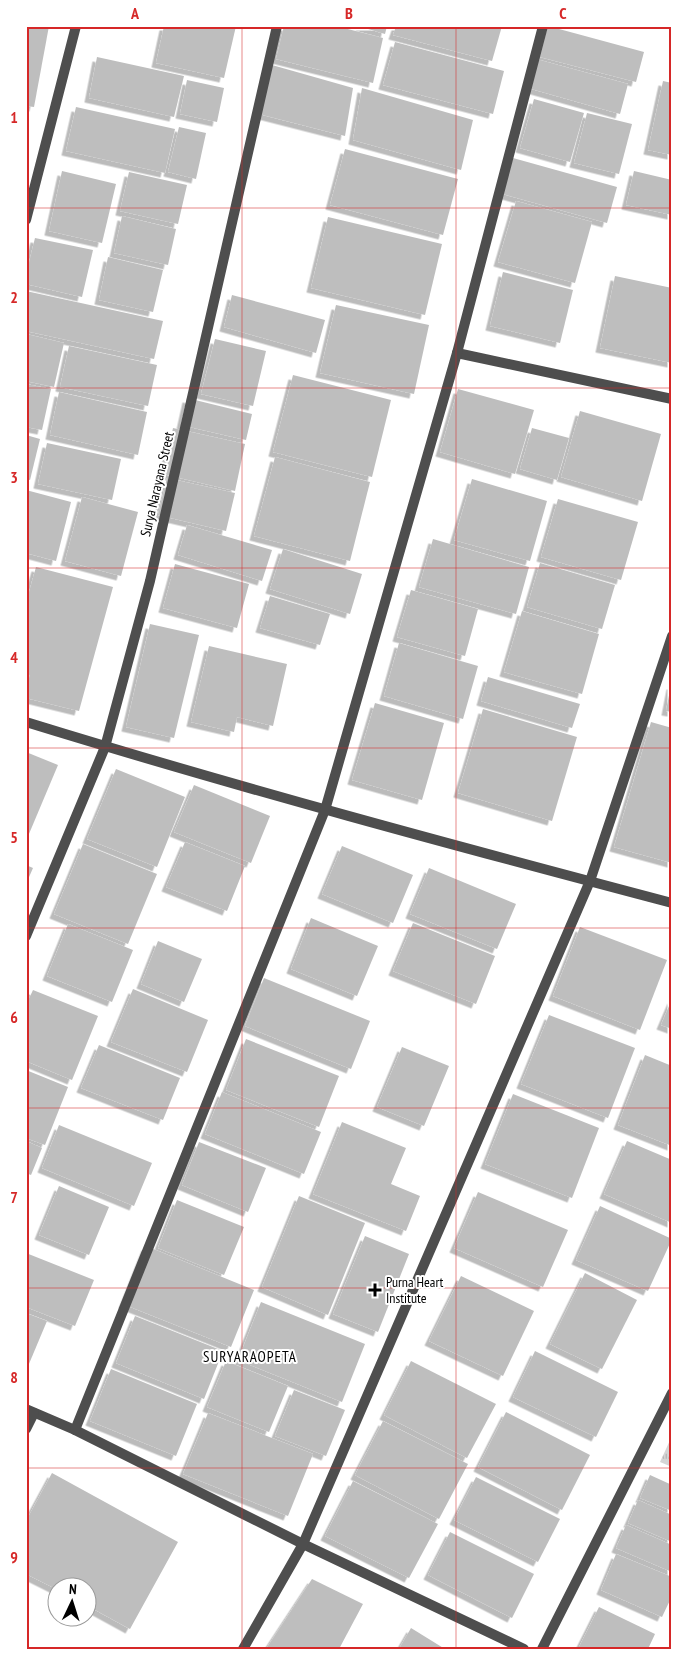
<svg xmlns="http://www.w3.org/2000/svg" width="698" height="1675" viewBox="0 0 698 1675" font-family="'PT Sans Narrow',sans-serif">
<style>
.grass{fill:url(#grass-tufts)}
.building{fill:#bebebe;filter:url(#shadow)}
.lines{fill:none;stroke-linecap:round;stroke-linejoin:round}
.minor{stroke:#4e4e4e;stroke-width:10}
.grid{fill:none;stroke:#d62828;stroke-width:1;stroke-opacity:0.55}
.poi-dot{fill:#000;stroke:#fff;stroke-width:2}
.labels{text-anchor:middle;stroke-width:4;stroke-linejoin:round;paint-order:stroke}
.street-label{font-size:14px;fill:#000;stroke:#fff}
.poi-label{font-size:14px;fill:#000;stroke:#fff;text-anchor:start}
.neighbourhood-label{font-size:15px;letter-spacing:1px;fill:#000;stroke:#fff}
.neatline{fill:none;stroke:#d62828;stroke-width:2}
.grid-label{font-size:16px;text-anchor:middle;font-weight:bold;fill:#d62828}
</style>
<defs>
<pattern id="grass-tufts" width="24" height="20" patternUnits="userSpaceOnUse" patternTransform="scale(1.25)"><rect width="24" height="20" fill="#d5d5d5"/><path d="M3 7l-1-3M5 7V3M7 7l1-3M15 17l-1-3M17 17v-4M19 17l1-3" fill="none" stroke="#b5b5b5"/></pattern>
<filter id="shadow"><feDropShadow dx="-4.5" dy="4.5" stdDeviation="0" flood-color="#0004"/></filter>
</defs>
<rect width="100%" height="100%" fill="#fff"/>
<polygon class="grass" points="672,1436 672,1467 660,1462"/>
<g class="building">
<polygon points="26,26 49,26 34,107 26,106"/>
<polygon points="164,26 236,26 224,78 156,63"/>
<polygon points="284,26 336,26 383,38 373,83 276,59"/>
<polygon points="358,26 387,26 385,34"/>
<polygon points="396,26 502,26 492,61 393,35"/>
<polygon points="548,26 644,52 636,82 540,57"/>
<polygon points="395,42 504,71 493,114 383,85"/>
<polygon points="97,57 184,76 174,117 89,98"/>
<polygon points="536,59 628,84 620,114 528,88"/>
<polygon points="272,65 353,88 345,136 259,114"/>
<polygon points="187,80 224,88 217,122 180,114"/>
<polygon points="663,81 672,83 672,155 648,150"/>
<polygon points="362,88 473,120 461,170 353,140"/>
<polygon points="534,99 584,113 570,162 520,148"/>
<polygon points="76,107 175,129 165,173 66,151"/>
<polygon points="587,113 632,124 619,174 574,163"/>
<polygon points="179,127 206,133 196,179 168,172"/>
<polygon points="345,149 458,179 443,235 330,205"/>
<polygon points="513,158 617,187 607,223 503,194"/>
<polygon points="62,171 116,184 102,243 49,231"/>
<polygon points="634,171 672,180 672,215 626,205"/>
<polygon points="129,172 187,185 178,224 120,211"/>
<polygon points="516,201 592,222 575,283 498,262"/>
<polygon points="122,216 176,229 168,265 114,253"/>
<polygon points="328,217 442,244 425,315 311,288"/>
<polygon points="35,238 93,250 82,297 26,284 26,275"/>
<polygon points="108,257 163,270 153,312 99,300"/>
<polygon points="503,272 573,290 560,343 490,326"/>
<polygon points="615,276 672,288 672,363 600,348"/>
<polygon points="26,291 163,321 154,359 26,331"/>
<polygon points="232,295 325,320 316,353 224,327"/>
<polygon points="336,305 429,325 414,394 320,373"/>
<polygon points="26,334 64,343 54,387 26,381"/>
<polygon points="215,339 266,351 253,406 201,394"/>
<polygon points="69,346 157,365 148,406 60,387"/>
<polygon points="293,375 391,400 372,477 273,452"/>
<polygon points="26,384 51,389 42,430 26,427"/>
<polygon points="458,389 534,410 515,474 440,452"/>
<polygon points="59,392 147,412 138,455 50,435"/>
<polygon points="187,398 252,414 246,440 181,425"/>
<polygon points="580,411 661,434 642,501 561,477"/>
<polygon points="173,428 245,444 235,491 163,474"/>
<polygon points="532,428 569,438 557,480 520,469"/>
<polygon points="26,435 40,439 30,480 26,479"/>
<polygon points="47,443 121,459 112,500 38,484"/>
<polygon points="275,457 370,482 350,561 254,536"/>
<polygon points="167,478 235,493 226,531 158,515"/>
<polygon points="472,479 547,501 530,561 454,540"/>
<polygon points="26,490 71,502 56,561 26,553"/>
<polygon points="82,497 138,512 121,576 65,561"/>
<polygon points="558,499 638,522 621,580 541,557"/>
<polygon points="187,525 272,550 262,581 178,555"/>
<polygon points="433,539 529,567 516,614 419,587"/>
<polygon points="283,549 362,574 350,614 270,589"/>
<polygon points="540,563 615,585 602,629 527,607"/>
<polygon points="175,564 249,584 237,628 163,608"/>
<polygon points="36,567 113,587 79,711 26,698 26,687 30,675 26,674 26,603"/>
<polygon points="411,590 478,609 465,656 397,637"/>
<polygon points="270,596 330,614 320,645 260,628"/>
<polygon points="522,611 599,634 582,694 504,672"/>
<polygon points="150,624 199,635 174,738 126,727"/>
<polygon points="399,643 478,666 463,719 384,696"/>
<polygon points="209,646 287,664 273,726 237,717 234,732 191,722"/>
<polygon points="488,677 580,704 572,728 481,701"/>
<polygon points="671,685 672,685 672,712 666,711"/>
<polygon points="375,703 444,723 422,800 352,780"/>
<polygon points="483,709 577,737 552,821 458,793"/>
<polygon points="651,722 672,728 672,863 614,847"/>
<polygon points="26,752 58,765 26,841"/>
<polygon points="116,769 185,797 157,867 87,839"/>
<polygon points="194,785 270,816 251,863 174,832"/>
<polygon points="185,842 245,866 227,911 166,887"/>
<polygon points="83,844 157,874 128,944 54,914"/>
<polygon points="342,846 413,875 393,923 322,894"/>
<polygon points="26,865 33,868 26,884"/>
<polygon points="429,868 516,904 497,949 410,914"/>
<polygon points="311,918 378,946 357,996 291,969"/>
<polygon points="413,923 495,956 476,1004 393,971"/>
<polygon points="68,924 133,950 112,1002 47,976"/>
<polygon points="580,927 667,960 640,1030 553,996"/>
<polygon points="158,941 202,959 184,1002 141,984"/>
<polygon points="264,978 370,1021 351,1069 245,1026"/>
<polygon points="133,989 208,1020 187,1072 111,1042"/>
<polygon points="33,990 98,1016 72,1080 26,1061 26,1005"/>
<polygon points="672,999 672,1029 661,1025"/>
<polygon points="549,1015 635,1048 608,1118 521,1084"/>
<polygon points="246,1039 339,1076 319,1127 226,1090"/>
<polygon points="99,1045 180,1078 163,1120 81,1088"/>
<polygon points="402,1047 449,1066 424,1126 377,1107"/>
<polygon points="645,1055 672,1066 672,1146 618,1125"/>
<polygon points="26,1070 68,1087 45,1145 26,1138"/>
<polygon points="222,1092 321,1132 304,1174 205,1134"/>
<polygon points="513,1094 599,1128 572,1198 485,1164"/>
<polygon points="342,1122 406,1148 391,1184 420,1196 406,1231 313,1194"/>
<polygon points="59,1125 152,1163 134,1206 42,1168"/>
<polygon points="26,1141 42,1148 31,1175 26,1173"/>
<polygon points="627,1141 672,1160 672,1223 604,1194"/>
<polygon points="199,1142 266,1168 248,1212 182,1185"/>
<polygon points="59,1186 109,1207 89,1255 39,1235"/>
<polygon points="478,1192 568,1230 543,1287 454,1248"/>
<polygon points="299,1196 365,1223 328,1315 262,1287"/>
<polygon points="177,1200 244,1227 224,1275 158,1248"/>
<polygon points="600,1206 672,1239 648,1291 576,1260"/>
<polygon points="365,1236 409,1254 378,1332 333,1314"/>
<polygon points="146,1246 254,1290 231,1347 123,1304"/>
<polygon points="26,1253 94,1280 75,1326 26,1307"/>
<polygon points="585,1273 637,1300 602,1369 550,1344"/>
<polygon points="461,1276 534,1311 503,1376 429,1341"/>
<polygon points="261,1302 365,1344 342,1402 238,1360"/>
<polygon points="26,1313 47,1321 26,1371"/>
<polygon points="135,1316 223,1351 204,1399 116,1363"/>
<polygon points="535,1351 618,1392 596,1437 513,1397"/>
<polygon points="226,1361 288,1386 269,1432 207,1407"/>
<polygon points="411,1361 496,1404 467,1458 384,1415"/>
<polygon points="111,1369 197,1404 176,1456 90,1421"/>
<polygon points="294,1390 345,1410 326,1456 275,1436"/>
<polygon points="506,1412 590,1455 562,1510 478,1467"/>
<polygon points="208,1413 313,1454 288,1516 183,1474"/>
<polygon points="383,1421 468,1464 439,1519 355,1475"/>
<polygon points="52,1473 178,1542 130,1629 88,1606 88,1588 58,1588 58,1590 26,1574 26,1521"/>
<polygon points="650,1475 672,1485 672,1511 640,1498"/>
<polygon points="476,1477 560,1519 538,1562 454,1520"/>
<polygon points="353,1481 438,1524 409,1578 325,1536"/>
<polygon points="638,1500 672,1515 672,1542 628,1523"/>
<polygon points="626,1525 672,1545 672,1572 616,1548"/>
<polygon points="450,1532 534,1574 512,1618 428,1575"/>
<polygon points="616,1554 672,1577 672,1596 662,1617 601,1590"/>
<polygon points="312,1579 363,1604 339,1649 266,1649"/>
<polygon points="599,1607 655,1634 648,1649 582,1649 579,1647"/>
<polygon points="411,1628 445,1649 399,1649"/>
</g>
<g class="lines">
<g class="minor">
<polyline points="26,220 76,26"/>
<polyline points="457,353 672,399"/>
<path d="M26,722C240,788 456,846 672,903"/>
<polyline points="26,936 105,747 150,581 277,26"/>
<polyline points="26,1409 75,1430 303,1544 524,1649"/>
<polyline points="26,1429 34,1413"/>
<polyline points="75,1430 325,810 457,353 543,26"/>
<polyline points="243,1649 303,1544 590,881 672,636"/>
<polyline points="542,1649 672,1393"/>
</g>
</g>
<path class="grid" d="M242,26V1649M456,26V1649M26,208H672M26,388H672M26,568H672M26,748H672M26,928H672M26,1108H672M26,1288H672M26,1468H672"/>
<path class="poi-dot" d="M372.5 1282.5h5v5h5v5h-5v5h-5v-5h-5v-5h5z"/>
<g class="labels">
<g class="street-label">
<text transform="translate(157 484) rotate(-77)" y="5">Surya Narayana Street</text>
</g>
<g class="poi-label">
<text x="386" y="1287">Purna Heart<tspan x="386" dy="16">Institute</tspan></text>
</g>
<g class="neighbourhood-label">
<text x="250" y="1362">SURYARAOPETA</text>
</g>
</g>
<rect width="698" height="1675" fill="none" stroke="#ffffff" stroke-width="55"/>
<g transform="translate(72 1602) rotate(4)"><circle r="24" fill="#ffffff" stroke="#999999"/>
<path d="M0-4L9 19L0 12L-9 19Z" fill="#000000"/>
<text y="-8" font-size="14" font-weight="bold" text-anchor="middle" fill="#000000">N</text>
</g>
<rect x="28" y="28" width="642" height="1620" class="neatline"/>
<g class="grid-label">
<text x="135" y="19">A</text>
<text x="349" y="19">B</text>
<text x="563" y="19">C</text>
<text x="14" y="123">1</text>
<text x="14" y="303">2</text>
<text x="14" y="483">3</text>
<text x="14" y="663">4</text>
<text x="14" y="843">5</text>
<text x="14" y="1023">6</text>
<text x="14" y="1203">7</text>
<text x="14" y="1383">8</text>
<text x="14" y="1563">9</text>
</g>
</svg>
